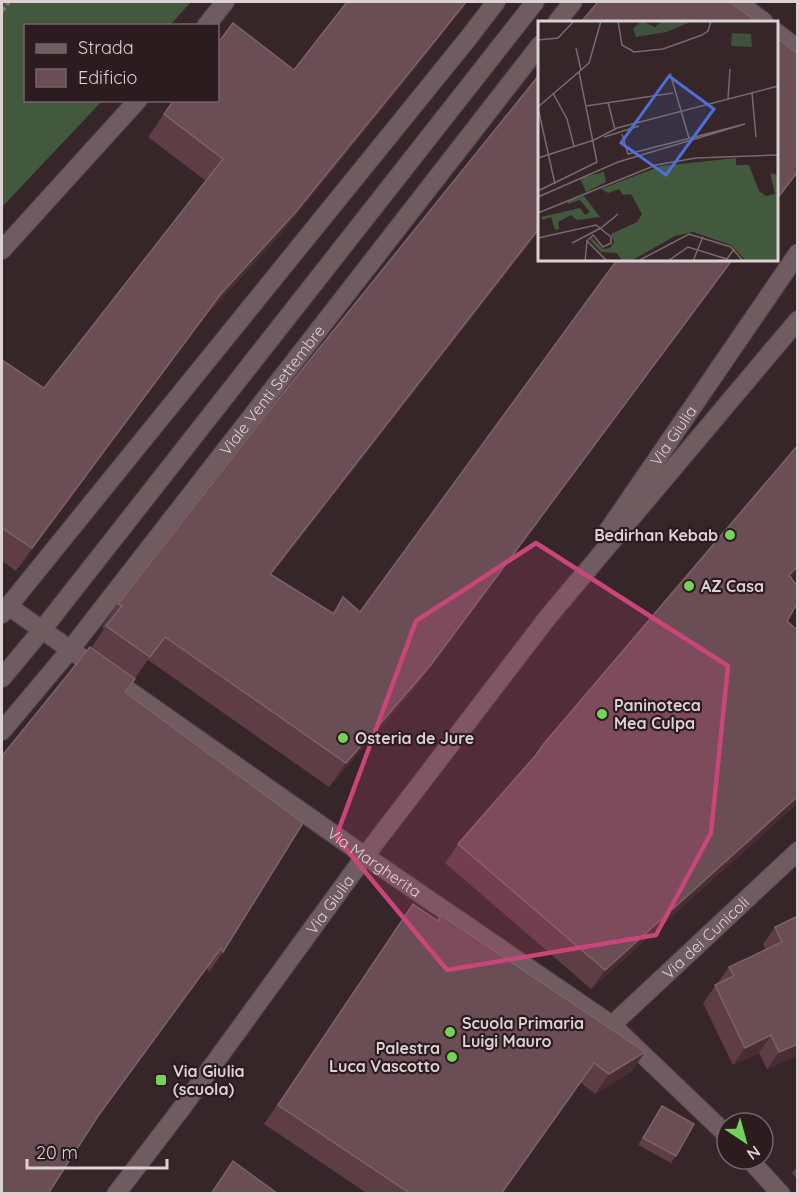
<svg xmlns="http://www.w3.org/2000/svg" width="799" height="1195" viewBox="0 0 799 1195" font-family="Quicksand,sans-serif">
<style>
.forest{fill:#43593e}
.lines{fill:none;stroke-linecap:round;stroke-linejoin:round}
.street-casing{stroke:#4f4145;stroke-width:20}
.secondary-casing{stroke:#4f4145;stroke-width:20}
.path{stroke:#827477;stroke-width:4;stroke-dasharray:4.5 3;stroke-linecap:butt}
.street{stroke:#6f5b60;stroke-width:18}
.secondary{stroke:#6f5b60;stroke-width:18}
.wall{fill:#5e3d46}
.shaded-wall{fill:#482d34}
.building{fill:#6b4d55;stroke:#7d6269;stroke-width:1.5}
.marked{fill:#c84679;fill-opacity:0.2;stroke:#c84679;stroke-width:4.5;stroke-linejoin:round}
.poi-dot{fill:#74d25b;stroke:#2c1c20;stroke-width:2}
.labels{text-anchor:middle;stroke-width:4.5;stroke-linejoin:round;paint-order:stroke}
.street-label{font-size:16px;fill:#dcd1d3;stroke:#2c1c20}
.poi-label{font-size:16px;font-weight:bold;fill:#dcd1d3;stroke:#2c1c20;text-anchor:start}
.inset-road{fill:none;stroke:#786a6e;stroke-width:1.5}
.view{fill:#4d6fd7;fill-opacity:0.15;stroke:#4d6fd7;stroke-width:3}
.inset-edge{fill:none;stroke:#dcd1d3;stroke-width:3}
</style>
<rect width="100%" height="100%" fill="#36262a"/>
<polygon class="forest" points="2,2 191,2 170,25 26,26 26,100 102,101 2,207"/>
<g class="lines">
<defs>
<g id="street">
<polyline points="738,2 764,22"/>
<polyline points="557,22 573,2"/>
<polyline points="206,26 225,2"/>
<polyline points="776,32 798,49"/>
<polyline points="2,250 138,100"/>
<path id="s1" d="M8,606L365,856L612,1025L727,1135"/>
<polyline points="2,614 466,41 496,2"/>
<polyline points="2,678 42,630 535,2"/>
<path id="s2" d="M2,731L70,650L540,45"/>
<path id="s3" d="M612,1025L798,851"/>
<polyline points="749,1159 781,1194"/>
</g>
<g id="secondary">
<path id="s4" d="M607,532L798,253"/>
<path id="s5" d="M116,1194L181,1109L365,856L548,617L798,320"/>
</g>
</defs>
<use href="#street" class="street-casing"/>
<use href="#secondary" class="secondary-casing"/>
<polyline class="path" points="2,11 9,2"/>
<use href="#street" class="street"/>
<use href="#secondary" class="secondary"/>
</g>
<g class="wall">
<polygon points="418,65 278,237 204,318 16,571 2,561 2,360 44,388 206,181 148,137 164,114 294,70"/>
<polygon points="540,74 540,230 271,575 332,613 343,597 414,689 329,787 148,660 125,692 223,952 209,972 91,648 104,629 102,627 118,604"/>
<polygon points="798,571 791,578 787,621 798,631 798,803 591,989 445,863 458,844"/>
<polygon points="798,916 798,1055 767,1069 759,1053 733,1065 703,1003 729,967 766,950 763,944 775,927"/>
<polygon points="438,920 645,1052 631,1072 595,1094 580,1082 501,1194 368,1194 264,1124 400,924"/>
<polygon points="662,1106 676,1156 671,1163 638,1145"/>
<polygon points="798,1165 798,1181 792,1173"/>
</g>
<g class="shaded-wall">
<polygon points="466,2 467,2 418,65 278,237 204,318 16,571 220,295"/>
<polygon points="798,171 798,172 777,201 777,199"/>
<polygon points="540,227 540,230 254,597 270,574"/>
<polygon points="732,260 733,260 414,689 329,787 346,763"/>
<polygon points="798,566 798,571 776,594 789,575"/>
<polygon points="798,796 798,803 591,989 605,970"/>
<polygon points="221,948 207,968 84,1136 98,1116"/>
<polygon points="771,1035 759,1053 733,1065 745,1048"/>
<polygon points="798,1044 798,1055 767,1069 779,1052"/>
<polygon points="645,1052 631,1072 595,1094 609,1074"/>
</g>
<g class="building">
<polygon points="347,2 466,2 434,42 294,214 220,295 32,548 2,528 2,360 44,388 223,159 164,114 174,100 218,100 218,43 233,23 294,70"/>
<polygon points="598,2 730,2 757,22 581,22"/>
<polygon points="777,38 798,54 798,171 777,199"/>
<polygon points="540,74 540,227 270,574 334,614 343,597 360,612 617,260 732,260 430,666 346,763 165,637 150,657 106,626 122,606 118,604 263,418"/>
<polygon points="798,445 798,566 789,575 798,587 798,602 787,621 798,631 798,796 605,970 458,844 536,755 542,746"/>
<polygon points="90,647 135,679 125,692 303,823 223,952 221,948 98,1116 48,1194 2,1194 2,756"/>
<polygon points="413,904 438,921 441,915 645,1052 609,1074 594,1063 501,1194 411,1194 278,1105"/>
<polygon points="798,916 798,1044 779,1052 771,1035 745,1048 715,985 734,976 729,967 782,942 775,927"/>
<polygon points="662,1106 694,1124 676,1156 643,1138"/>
<polygon points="233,1161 278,1194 211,1194"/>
</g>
<path class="marked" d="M536,543L728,666L711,833L656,935L447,970L336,837L416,621Z"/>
<g class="poi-dot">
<circle cx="730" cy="535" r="6"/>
<circle cx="689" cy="586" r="6"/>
<circle cx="602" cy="714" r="6"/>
<circle cx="343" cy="738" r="6"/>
<circle cx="450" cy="1032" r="6"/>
<circle cx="452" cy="1057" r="6"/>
<rect x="155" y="1074" width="12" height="12" rx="3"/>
</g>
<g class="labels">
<g class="street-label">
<text dy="6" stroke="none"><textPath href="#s2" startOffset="435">Viale Venti Settembre</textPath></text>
<text dy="6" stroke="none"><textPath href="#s4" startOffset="117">Via Giulia</textPath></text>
<text dy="6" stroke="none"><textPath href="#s1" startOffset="447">Via Margherita</textPath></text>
<text dy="6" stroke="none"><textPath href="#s5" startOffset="360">Via Giulia</textPath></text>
<text dy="6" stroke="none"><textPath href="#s3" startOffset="128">Via dei Cunicoli</textPath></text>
</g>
<g class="poi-label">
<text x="718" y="541" text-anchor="end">Bedirhan Kebab</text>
<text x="701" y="592">AZ Casa</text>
<text x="614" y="711">Paninoteca<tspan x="614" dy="18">Mea Culpa</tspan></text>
<text x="355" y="744">Osteria de Jure</text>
<text x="462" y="1029">Scuola Primaria<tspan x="462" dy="18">Luigi Mauro</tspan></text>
<text x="440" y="1054" text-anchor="end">Palestra<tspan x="440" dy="18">Luca Vascotto</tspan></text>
<text x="173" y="1077">Via Giulia<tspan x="173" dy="18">(scuola)</tspan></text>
</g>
</g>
<g transform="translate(538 21)">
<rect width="240" height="240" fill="#36262a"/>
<path d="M103,0L117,6L124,0H155L128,11L98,16L95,8ZM194,12L213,13L214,26L193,25Z" fill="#42513e"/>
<path d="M198,137V144H211L221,170L228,175L237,173L232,152L240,154V240H208L193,224L155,211L137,215L93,240H84L79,232L63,231L53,220V216L65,228L72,227L76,221L73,213L99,201L104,193L93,173L85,174L81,168L70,172L63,168L123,145ZM66,151L68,161L48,171L42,157ZM46,175L62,196L39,199L33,194L20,201L21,208L17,209L13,196L5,199L3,196L42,187L47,194L52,191L42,179L30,183L29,180Z" fill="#43593e"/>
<path class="inset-road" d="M80,0L84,24L96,31L125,28L164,14L170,10L173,0M0,19L20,17L36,0M38,27L43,49M132,52L151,117M15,72L29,98L36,125M214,72L218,116M190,78L192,48M70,81L77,109M48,85L135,72M0,86L51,42L63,0M0,87L17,163M66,116L101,105M56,119L79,107L240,65M0,137L56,119M0,170L59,141L41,51M0,176L80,141L207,103L90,133L84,113M0,192L118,144L158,137L240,134M0,217L58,204L73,216V222L65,226L55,214L49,220L69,240M34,222L63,207L80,193M47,240L49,220M100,240L151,213L193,226L205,240M130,240L150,226L189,238L196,228M155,240L165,216"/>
<path class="view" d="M131,55L176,88L128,154L83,122Z"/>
<rect width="240" height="240" class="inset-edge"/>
</g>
<rect width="799" height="1195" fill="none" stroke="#dcd1d3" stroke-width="6"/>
<rect x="24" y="24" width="195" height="78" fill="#2c1c20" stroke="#726468" stroke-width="1.5"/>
<rect x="36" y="44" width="30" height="9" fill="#6f5b60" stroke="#726468" stroke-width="1.5"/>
<text x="78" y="54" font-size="18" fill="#dcd1d3">Strada</text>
<rect x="36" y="69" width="30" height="18" fill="#6b4d55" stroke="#726468" stroke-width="1.5"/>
<text x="78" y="84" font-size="18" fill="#dcd1d3">Edificio</text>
<g transform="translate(745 1141) rotate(144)"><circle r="28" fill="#2c1c20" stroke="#726468" stroke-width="1.5"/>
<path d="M0-4.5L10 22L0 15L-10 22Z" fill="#74d25b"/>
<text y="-9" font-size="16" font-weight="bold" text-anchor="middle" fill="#dcd1d3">N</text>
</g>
<path d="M27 1159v9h140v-9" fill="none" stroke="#dcd1d3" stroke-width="3"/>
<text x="36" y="1159" font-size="18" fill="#dcd1d3" stroke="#2c1c20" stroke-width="4.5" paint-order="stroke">20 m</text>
</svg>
